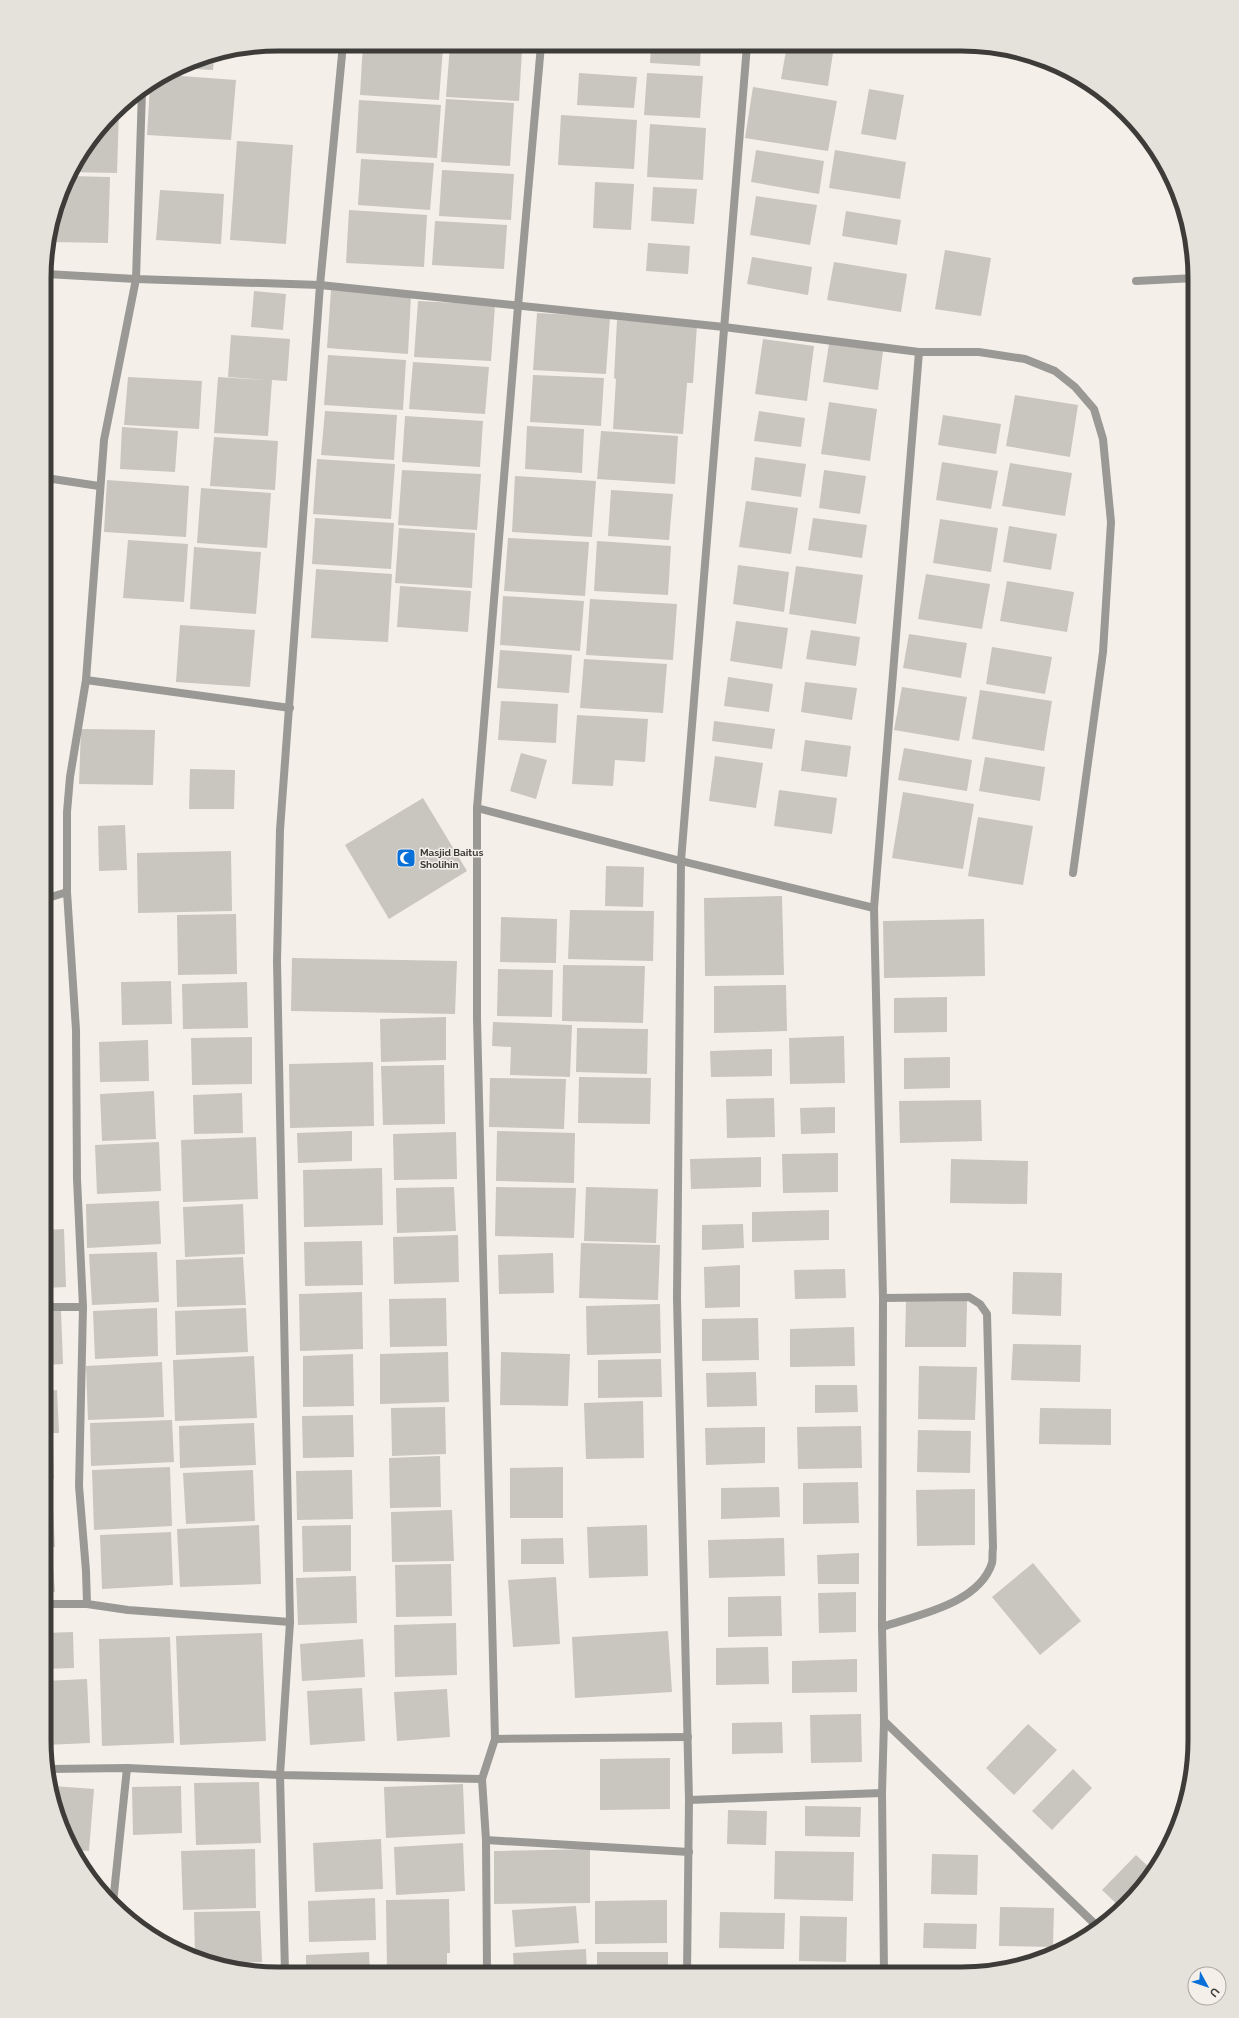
<svg xmlns="http://www.w3.org/2000/svg" width="1239" height="2018" viewBox="0 0 1239 2018" font-family="Raleway,sans-serif">
<style>
.building{fill:#c9c5bf}
.lines{fill:none;stroke-linecap:round;stroke-linejoin:round}
.street{stroke:#9b9996;stroke-width:8}
.labels{text-anchor:middle;stroke-width:3;stroke-linejoin:round;paint-order:stroke}
.poi-label{font-size:10px;font-weight:bold;fill:#3e3c39;stroke:#f4f0e9;text-anchor:start}
.rim{fill:none;stroke:#3e3c39;stroke-width:5}
</style>
<rect width="100%" height="100%" fill="#f4f0e9"/>
<g class="building">
<polygon points="363,44 443,48 439,100 360,95"/>
<polygon points="450,45 522,50 519,101 446,97"/>
<polygon points="651,45 701,45 700,66 650,63"/>
<polygon points="787,45 834,46 828,86 781,79"/>
<polygon points="214,57 213,70 178,68 189,62"/>
<polygon points="579,73 637,77 634,108 577,105"/>
<polygon points="647,73 703,76 700,118 644,115"/>
<polygon points="167,75 236,80 231,140 147,135 150,86"/>
<polygon points="753,87 837,101 828,151 745,138"/>
<polygon points="869,89 904,95 896,140 861,134"/>
<polygon points="446,99 514,103 510,166 441,162"/>
<polygon points="359,100 441,105 437,158 356,153"/>
<polygon points="119,109 117,173 70,172 110,120"/>
<polygon points="561,115 637,120 634,169 558,165"/>
<polygon points="650,124 706,128 703,180 647,177"/>
<polygon points="237,141 293,145 286,244 230,240"/>
<polygon points="756,150 824,161 819,194 751,182"/>
<polygon points="835,150 906,162 900,199 829,188"/>
<polygon points="361,159 434,163 430,210 358,205"/>
<polygon points="442,170 514,174 511,220 439,216"/>
<polygon points="68,176 110,177 108,243 52,242 53,226"/>
<polygon points="595,182 634,184 631,230 593,228"/>
<polygon points="653,187 697,189 694,224 651,221"/>
<polygon points="160,190 224,194 221,244 156,240"/>
<polygon points="756,196 817,205 810,245 750,235"/>
<polygon points="349,210 427,215 424,267 346,263"/>
<polygon points="846,211 901,220 897,245 842,236"/>
<polygon points="435,221 507,225 504,269 432,265"/>
<polygon points="648,243 690,246 688,274 646,271"/>
<polygon points="945,250 991,258 981,316 935,309"/>
<polygon points="752,257 812,267 808,295 747,284"/>
<polygon points="834,262 907,274 901,312 827,300"/>
<polygon points="331,290 411,295 408,354 327,348"/>
<polygon points="254,291 286,294 283,330 251,327"/>
<polygon points="418,301 495,305 491,361 414,357"/>
<polygon points="537,313 610,317 606,374 533,370"/>
<polygon points="617,320 697,325 693,383 687,383 683,434 613,429 616,379 614,378"/>
<polygon points="231,335 290,339 287,381 272,380 268,436 214,433 218,377 266,380 228,377"/>
<polygon points="763,339 814,346 807,401 755,394"/>
<polygon points="829,344 883,351 878,390 823,382"/>
<polygon points="328,355 406,360 403,410 324,405"/>
<polygon points="413,362 489,367 485,414 409,409"/>
<polygon points="533,375 604,378 601,426 530,422"/>
<polygon points="128,377 202,381 199,429 124,425"/>
<polygon points="1015,395 1078,405 1070,457 1006,446"/>
<polygon points="829,402 877,409 870,461 821,454"/>
<polygon points="325,411 397,415 394,460 321,455"/>
<polygon points="759,411 805,418 801,447 754,441"/>
<polygon points="943,415 1001,424 996,454 938,445"/>
<polygon points="405,416 483,421 480,467 402,462"/>
<polygon points="527,426 584,429 582,473 525,469"/>
<polygon points="122,427 178,431 175,472 120,469"/>
<polygon points="601,431 678,436 675,484 597,479"/>
<polygon points="214,437 278,441 275,490 210,486"/>
<polygon points="755,457 806,464 801,497 751,490"/>
<polygon points="317,459 395,464 391,519 313,514"/>
<polygon points="942,462 998,471 991,509 936,500"/>
<polygon points="1010,463 1072,473 1065,516 1002,506"/>
<polygon points="402,470 481,474 477,530 398,525"/>
<polygon points="824,470 866,476 860,514 819,508"/>
<polygon points="515,476 596,481 592,537 512,532"/>
<polygon points="107,480 189,486 186,537 104,532"/>
<polygon points="201,488 271,493 267,548 197,543"/>
<polygon points="611,490 673,494 669,540 608,536"/>
<polygon points="746,501 798,508 791,554 739,547"/>
<polygon points="315,518 394,523 391,569 312,564"/>
<polygon points="813,518 867,525 862,558 808,550"/>
<polygon points="940,519 998,528 991,572 933,563"/>
<polygon points="1009,526 1057,534 1051,570 1003,562"/>
<polygon points="399,528 475,533 472,588 395,583"/>
<polygon points="508,538 589,542 585,596 504,591"/>
<polygon points="128,540 188,544 184,602 123,598"/>
<polygon points="597,541 671,546 668,595 594,591"/>
<polygon points="194,547 261,552 256,614 190,609"/>
<polygon points="738,565 789,572 784,612 733,604"/>
<polygon points="796,566 863,575 856,624 789,614"/>
<polygon points="316,569 392,574 388,642 311,638"/>
<polygon points="926,574 990,584 982,629 918,619"/>
<polygon points="1007,581 1074,592 1067,632 1000,621"/>
<polygon points="400,586 471,591 468,632 397,627"/>
<polygon points="503,596 584,601 580,651 500,645"/>
<polygon points="590,599 677,604 673,660 586,655"/>
<polygon points="736,621 788,628 782,669 730,661"/>
<polygon points="180,625 255,630 250,687 176,682"/>
<polygon points="811,630 860,637 856,666 806,659"/>
<polygon points="909,634 967,643 961,678 903,668"/>
<polygon points="992,647 1052,657 1045,694 986,684"/>
<polygon points="500,650 572,655 569,693 497,688"/>
<polygon points="584,659 667,664 663,713 580,708"/>
<polygon points="728,677 773,684 769,712 724,706"/>
<polygon points="805,682 857,688 852,720 801,712"/>
<polygon points="902,687 967,697 959,741 894,730"/>
<polygon points="980,690 1052,701 1044,751 972,739"/>
<polygon points="501,701 558,704 556,743 498,740"/>
<polygon points="577,715 648,719 645,762 615,760 613,786 572,784"/>
<polygon points="714,721 775,729 772,749 712,741"/>
<polygon points="81,729 155,730 153,785 79,784"/>
<polygon points="805,740 851,746 847,777 801,771"/>
<polygon points="904,748 972,760 967,791 898,780"/>
<polygon points="521,753 547,760 536,799 510,791"/>
<polygon points="715,756 763,763 756,808 709,801"/>
<polygon points="985,757 1045,767 1040,801 979,791"/>
<polygon points="190,769 235,770 234,809 189,809"/>
<polygon points="779,790 837,798 832,834 774,826"/>
<polygon points="903,792 974,804 963,869 892,858"/>
<polygon points="423,798 467,871 389,919 345,845"/>
<polygon points="978,817 1033,826 1023,885 968,876"/>
<polygon points="125,825 127,870 99,871 98,826"/>
<polygon points="231,851 232,911 138,913 137,853"/>
<polygon points="606,866 644,867 643,907 605,906"/>
<polygon points="782,896 784,975 705,976 704,898"/>
<polygon points="570,910 654,911 653,961 568,959"/>
<polygon points="236,914 237,974 178,975 177,915"/>
<polygon points="501,917 557,919 556,963 500,962"/>
<polygon points="984,919 985,976 884,978 883,921"/>
<polygon points="292,958 457,961 455,1014 291,1011"/>
<polygon points="563,965 645,966 643,1023 562,1021"/>
<polygon points="498,969 553,970 552,1017 497,1016"/>
<polygon points="171,981 172,1024 122,1025 121,982"/>
<polygon points="247,982 248,1028 183,1029 182,984"/>
<polygon points="786,985 787,1031 714,1033 714,986"/>
<polygon points="947,997 947,1032 894,1033 894,998"/>
<polygon points="446,1017 446,1060 381,1062 380,1019"/>
<polygon points="493,1022 572,1025 570,1077 510,1075 511,1047 492,1046"/>
<polygon points="577,1028 648,1029 647,1074 576,1072"/>
<polygon points="844,1036 845,1083 790,1084 789,1038"/>
<polygon points="252,1037 252,1084 192,1085 191,1038"/>
<polygon points="148,1040 149,1081 100,1082 99,1042"/>
<polygon points="772,1049 772,1076 711,1077 710,1051"/>
<polygon points="950,1057 950,1088 904,1089 904,1058"/>
<polygon points="373,1062 374,1126 290,1128 289,1064"/>
<polygon points="444,1065 445,1124 383,1125 381,1066"/>
<polygon points="579,1077 651,1078 650,1124 578,1123"/>
<polygon points="490,1078 566,1079 564,1129 489,1127"/>
<polygon points="154,1091 156,1139 102,1141 100,1094"/>
<polygon points="242,1093 243,1133 194,1134 193,1095"/>
<polygon points="774,1098 775,1137 727,1138 726,1099"/>
<polygon points="981,1100 982,1141 900,1143 899,1101"/>
<polygon points="835,1107 835,1133 801,1134 800,1108"/>
<polygon points="352,1131 352,1161 298,1163 297,1133"/>
<polygon points="497,1131 575,1133 574,1183 496,1181"/>
<polygon points="456,1132 457,1179 394,1180 393,1134"/>
<polygon points="256,1137 258,1199 183,1202 181,1140"/>
<polygon points="159,1142 161,1191 97,1194 95,1145"/>
<polygon points="838,1153 838,1192 783,1193 782,1154"/>
<polygon points="761,1157 761,1187 691,1189 690,1159"/>
<polygon points="951,1159 1028,1161 1027,1204 950,1203"/>
<polygon points="382,1168 383,1225 304,1227 303,1170"/>
<polygon points="51,1177 52,1223 45,1223 45,1178"/>
<polygon points="454,1187 456,1231 397,1233 396,1188"/>
<polygon points="496,1187 576,1188 574,1238 495,1236"/>
<polygon points="586,1187 658,1189 656,1243 584,1241"/>
<polygon points="159,1201 161,1244 87,1248 86,1204"/>
<polygon points="243,1204 245,1254 185,1257 183,1207"/>
<polygon points="829,1210 829,1240 752,1242 752,1212"/>
<polygon points="743,1224 744,1248 702,1250 702,1225"/>
<polygon points="64,1229 66,1287 45,1288 45,1230"/>
<polygon points="458,1235 459,1282 394,1284 393,1237"/>
<polygon points="362,1241 363,1285 305,1286 304,1242"/>
<polygon points="581,1243 660,1245 658,1300 579,1298"/>
<polygon points="157,1252 159,1302 92,1305 89,1254"/>
<polygon points="553,1253 554,1293 499,1294 498,1255"/>
<polygon points="243,1257 246,1305 177,1307 176,1260"/>
<polygon points="740,1265 740,1307 705,1308 704,1267"/>
<polygon points="845,1269 846,1298 795,1299 794,1270"/>
<polygon points="1013,1272 1062,1273 1061,1316 1012,1314"/>
<polygon points="362,1292 363,1349 300,1351 299,1294"/>
<polygon points="446,1298 447,1346 390,1347 389,1299"/>
<polygon points="906,1300 967,1301 966,1347 905,1347"/>
<polygon points="660,1304 661,1353 587,1355 586,1306"/>
<polygon points="157,1308 158,1356 95,1359 93,1311"/>
<polygon points="246,1308 248,1352 176,1355 175,1311"/>
<polygon points="61,1310 63,1364 44,1365 45,1311"/>
<polygon points="758,1318 759,1360 702,1361 702,1319"/>
<polygon points="854,1327 855,1366 790,1367 790,1329"/>
<polygon points="1013,1344 1081,1345 1080,1382 1011,1380"/>
<polygon points="448,1352 449,1402 380,1404 380,1354"/>
<polygon points="501,1352 570,1354 568,1406 500,1405"/>
<polygon points="353,1354 354,1406 303,1407 303,1356"/>
<polygon points="254,1356 257,1418 175,1421 173,1360"/>
<polygon points="661,1359 662,1397 598,1398 598,1360"/>
<polygon points="162,1362 164,1417 88,1420 86,1366"/>
<polygon points="919,1366 977,1367 975,1420 918,1419"/>
<polygon points="756,1372 757,1406 707,1407 706,1373"/>
<polygon points="815,1385 857,1385 858,1412 815,1413"/>
<polygon points="57,1390 59,1433 44,1433 44,1391"/>
<polygon points="643,1401 644,1458 586,1459 584,1403"/>
<polygon points="445,1407 446,1454 392,1456 391,1408"/>
<polygon points="1040,1408 1111,1409 1111,1445 1039,1444"/>
<polygon points="353,1415 354,1457 303,1458 302,1416"/>
<polygon points="172,1420 174,1462 91,1466 90,1423"/>
<polygon points="254,1423 256,1465 180,1468 179,1426"/>
<polygon points="861,1426 862,1468 798,1469 797,1427"/>
<polygon points="765,1427 765,1463 706,1465 705,1428"/>
<polygon points="918,1430 971,1431 970,1473 917,1472"/>
<polygon points="44,1444 53,1444 54,1479 44,1479"/>
<polygon points="440,1456 441,1507 390,1508 389,1458"/>
<polygon points="170,1467 172,1526 94,1530 92,1470"/>
<polygon points="563,1467 563,1518 510,1518 510,1468"/>
<polygon points="253,1470 255,1521 186,1524 183,1473"/>
<polygon points="352,1470 353,1519 297,1520 296,1471"/>
<polygon points="858,1482 859,1523 803,1524 803,1483"/>
<polygon points="779,1487 780,1517 721,1519 721,1488"/>
<polygon points="975,1489 975,1545 917,1546 916,1490"/>
<polygon points="44,1490 52,1490 55,1547 44,1547"/>
<polygon points="452,1510 454,1561 392,1562 391,1512"/>
<polygon points="259,1525 261,1584 180,1587 177,1529"/>
<polygon points="351,1525 351,1571 303,1572 302,1526"/>
<polygon points="647,1525 648,1576 589,1578 587,1527"/>
<polygon points="171,1532 173,1585 102,1589 100,1535"/>
<polygon points="563,1538 564,1564 521,1564 521,1539"/>
<polygon points="784,1538 785,1576 709,1578 708,1540"/>
<polygon points="52,1551 55,1592 44,1593 44,1552"/>
<polygon points="859,1553 859,1584 818,1584 817,1555"/>
<polygon points="1033,1563 1081,1621 1040,1655 992,1597"/>
<polygon points="451,1564 452,1616 396,1617 395,1565"/>
<polygon points="356,1576 357,1623 298,1625 296,1578"/>
<polygon points="556,1577 560,1644 513,1647 508,1580"/>
<polygon points="856,1592 856,1632 819,1633 818,1593"/>
<polygon points="781,1596 782,1636 728,1637 728,1597"/>
<polygon points="456,1623 457,1675 395,1677 394,1625"/>
<polygon points="668,1631 672,1692 575,1698 572,1637"/>
<polygon points="73,1632 74,1668 44,1669 44,1633"/>
<polygon points="262,1633 266,1741 180,1745 176,1636"/>
<polygon points="170,1637 174,1743 102,1746 99,1639"/>
<polygon points="363,1639 365,1677 302,1681 300,1644"/>
<polygon points="768,1647 769,1684 716,1685 716,1648"/>
<polygon points="857,1659 857,1692 792,1693 792,1661"/>
<polygon points="87,1679 90,1743 45,1745 44,1681"/>
<polygon points="362,1688 365,1741 310,1745 307,1691"/>
<polygon points="447,1689 450,1737 397,1741 394,1692"/>
<polygon points="861,1714 862,1762 811,1763 810,1715"/>
<polygon points="782,1722 783,1753 732,1754 732,1723"/>
<polygon points="1028,1724 1057,1750 1014,1795 986,1768"/>
<polygon points="670,1758 670,1809 600,1810 600,1759"/>
<polygon points="1073,1769 1092,1788 1052,1830 1032,1811"/>
<polygon points="259,1782 261,1843 196,1845 194,1783"/>
<polygon points="463,1784 465,1834 386,1838 384,1787"/>
<polygon points="53,1786 94,1789 89,1851 74,1850 62,1829"/>
<polygon points="181,1786 182,1833 133,1835 132,1787"/>
<polygon points="805,1806 861,1807 860,1837 805,1836"/>
<polygon points="728,1810 767,1811 766,1845 727,1844"/>
<polygon points="381,1839 383,1889 315,1892 313,1843"/>
<polygon points="463,1843 465,1891 396,1895 394,1847"/>
<polygon points="255,1849 256,1908 183,1910 181,1851"/>
<polygon points="590,1849 590,1903 494,1904 494,1851"/>
<polygon points="775,1851 854,1852 853,1901 774,1899"/>
<polygon points="932,1854 978,1855 977,1895 931,1894"/>
<polygon points="1136,1855 1153,1871 1147,1882 1121,1908 1102,1890"/>
<polygon points="375,1898 376,1940 309,1942 308,1901"/>
<polygon points="449,1899 450,1953 447,1953 447,1973 387,1972 386,1900"/>
<polygon points="667,1900 667,1943 595,1944 595,1901"/>
<polygon points="576,1906 579,1943 515,1947 512,1910"/>
<polygon points="1000,1907 1054,1908 1053,1947 999,1946"/>
<polygon points="260,1911 262,1962 216,1964 195,1958 194,1912"/>
<polygon points="720,1912 785,1913 784,1949 719,1948"/>
<polygon points="800,1916 847,1917 846,1962 799,1961"/>
<polygon points="924,1923 977,1924 976,1949 923,1948"/>
<polygon points="586,1949 587,1973 514,1973 513,1953"/>
<polygon points="369,1952 370,1972 306,1972 306,1955"/>
<rect x="597" y="1952" width="71" height="21"/>
<polygon points="718,1969 788,1971 787,1974 718,1973"/>
<polygon points="925,1970 975,1970 975,1971 961,1974 925,1974"/>
</g>
<g class="lines">
<g class="street">
<polyline points="142,91 136,279 104,440 86,680 70,777 67,812 67,892 76,1030 77,1179 83,1307 79,1486 86,1571 87,1604 128,1610 290,1622"/>
<polyline points="46,274 136,279 320,285 724,327 919,352 979,352 1025,359 1055,371 1075,387 1094,409 1103,439 1111,522 1103,652 1073,873"/>
<polyline points="1136,281 1195,278"/>
<polyline points="46,478 99,486"/>
<polyline points="86,680 290,708"/>
<polyline points="477,808 681,861 874,908"/>
<polyline points="45,899 67,892"/>
<polyline points="45,1307 83,1307"/>
<polyline points="44,1604 87,1604"/>
<path d="M882,1627C917,1615 979,1604 992,1563C993,1559 992,1553 993,1548L987,1314L980,1304L969,1297L883,1298"/>
<polyline points="884,1721 1099,1928"/>
<polyline points="495,1739 688,1737"/>
<polyline points="50,1769 127,1768 280,1775 482,1779"/>
<polyline points="689,1800 882,1793"/>
<polyline points="486,1840 689,1852"/>
<polyline points="113,1903 127,1768"/>
<polyline points="285,1972 280,1775 290,1622 277,961 280,830 320,285 343,44"/>
<polyline points="487,1973 486,1840 482,1779 495,1739 477,1019 477,808 518,306 541,45"/>
<polyline points="687,1973 689,1800 677,1299 681,861 747,45"/>
<polyline points="884,1974 882,1793 884,1721 882,1627 883,1298 874,908 919,352"/>
</g>
</g>
<defs>
<symbol id="mosque-square" viewBox="-11 -11 22 22"><rect x="-9" y="-9" width="18" height="18" rx="4" fill="#0870d8" stroke="#f4f0e9"/><path d="M3.5-4.9A6 6 0 1 0 3.5 4.9A5 5 0 1 1 3.5-4.9Z" fill="#fff"/></symbol>
</defs>
<g fill-rule="evenodd">
<use href="#mosque-square" x="395" y="847" width="22" height="22"/>
</g>
<g class="labels">
<g class="poi-label">
<text x="420" y="856">Masjid Baitus<tspan x="420" dy="12">Sholihin</tspan></text>
</g>
</g>
<path d="M0 0H1239V2018H0ZM278 51H961A227 227 0 0 1 1188 278V1740A227 227 0 0 1 961 1967H278A227 227 0 0 1 51 1740V278A227 227 0 0 1 278 51Z" fill="#e5e2db" fill-rule="evenodd"/>
<path class="rim" d="M278 51H961A227 227 0 0 1 1188 278V1740A227 227 0 0 1 961 1967H278A227 227 0 0 1 51 1740V278A227 227 0 0 1 278 51Z"/>
<g transform="translate(1207 1986) rotate(130)"><circle r="19" fill="#f4f0e9" stroke="#aba8a3"/>
<path d="M0-3L7 15L0 10L-7 15Z" fill="#0870d8"/>
<text y="-6" font-size="11" font-weight="bold" text-anchor="middle" fill="#3e3c39">U</text>
</g>
</svg>
